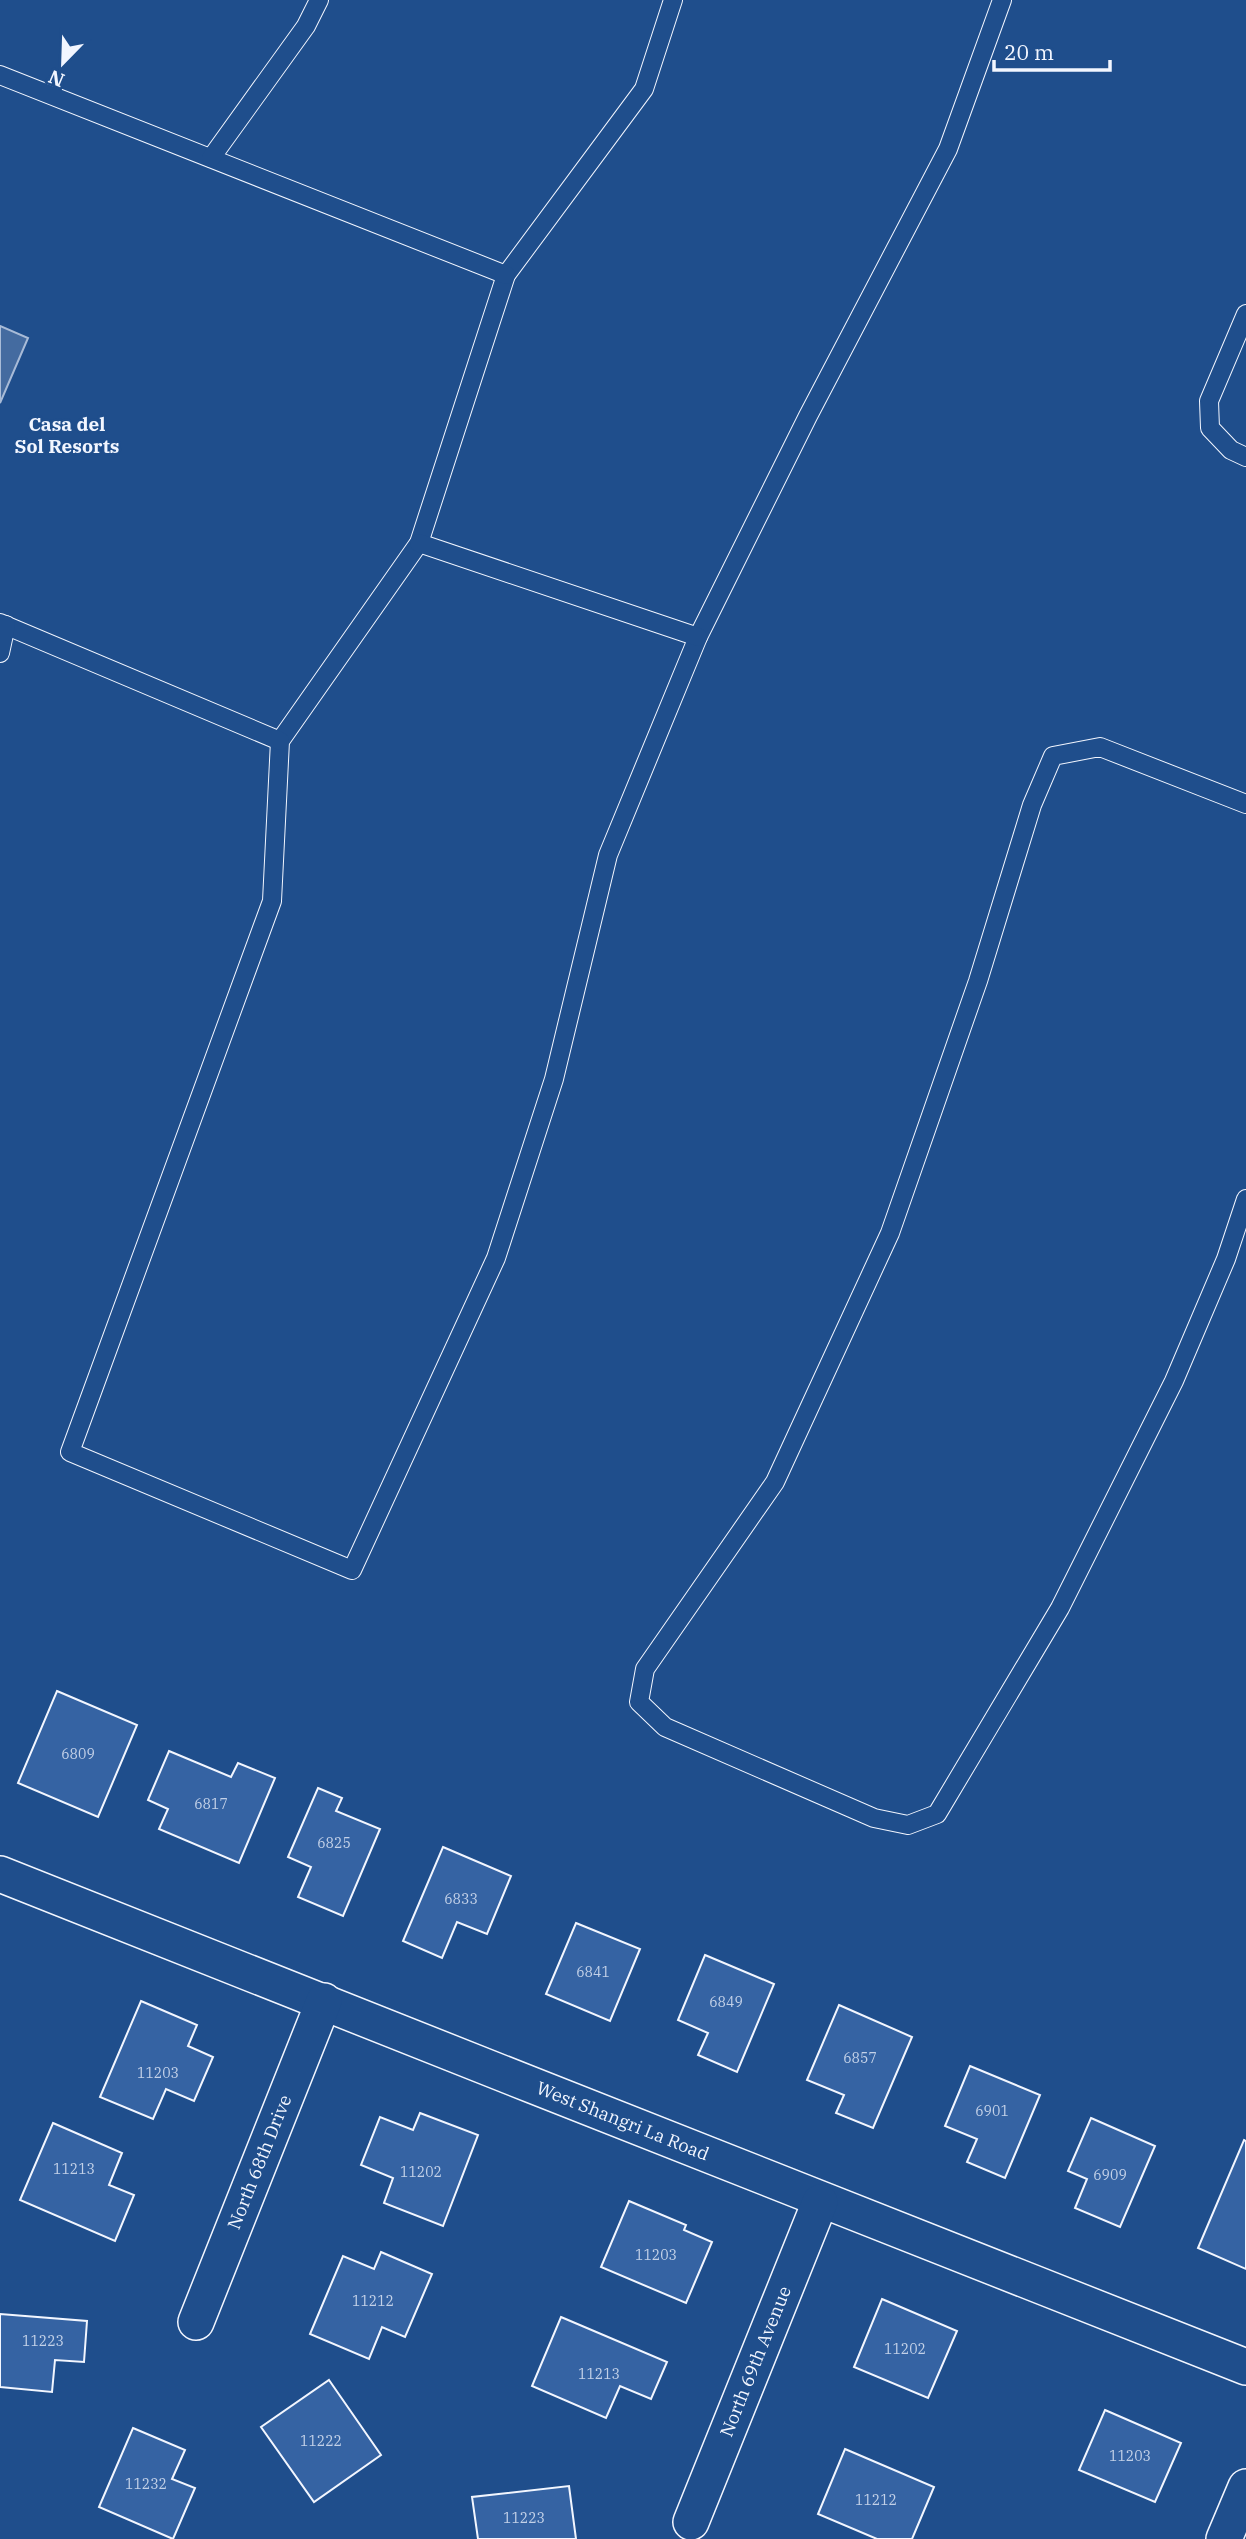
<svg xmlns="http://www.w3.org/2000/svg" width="1246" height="2539" viewBox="0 0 1246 2539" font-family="'IBM Plex Serif',serif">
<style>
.water{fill:#446ba0;stroke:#a8bbd7;stroke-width:2}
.building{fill:#3563a3;stroke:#f2f6ff;stroke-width:2}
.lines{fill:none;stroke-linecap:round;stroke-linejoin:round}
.service-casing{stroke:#f2f6ff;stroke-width:20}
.minor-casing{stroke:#f2f6ff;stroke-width:38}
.service{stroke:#1f4e8c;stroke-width:18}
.minor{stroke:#1f4e8c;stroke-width:35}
.labels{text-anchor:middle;stroke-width:5;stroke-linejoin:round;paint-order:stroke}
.number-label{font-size:14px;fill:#c3d1e8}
.street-label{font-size:18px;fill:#f2f6ff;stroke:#1f4e8c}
.neighbourhood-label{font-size:19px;font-weight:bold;fill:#f2f6ff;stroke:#1f4e8c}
</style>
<rect width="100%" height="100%" fill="#1f4e8c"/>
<polygon class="water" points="0,326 28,338 0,403"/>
<g class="building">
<polygon points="57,1691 137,1725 98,1817 18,1783"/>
<polygon points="169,1751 231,1777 238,1763 275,1778 239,1863 159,1829 168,1809 148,1800"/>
<polygon points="318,1788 342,1798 336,1811 380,1829 343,1916 298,1897 311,1867 288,1857"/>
<polygon points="443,1847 511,1876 487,1934 457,1922 442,1958 403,1941"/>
<polygon points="576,1923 640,1949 610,2021 546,1994"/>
<polygon points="705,1955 774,1984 737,2072 698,2055 708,2033 678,2020"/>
<polygon points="141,2001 197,2025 188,2046 213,2057 194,2101 166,2089 153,2119 100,2097"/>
<polygon points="839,2005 912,2037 873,2128 836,2113 844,2095 807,2080"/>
<polygon points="970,2066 1040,2095 1005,2178 967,2162 977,2139 945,2126"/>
<polygon points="420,2113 478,2135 443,2226 384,2203 393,2178 361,2165 380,2117 413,2130"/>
<polygon points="1091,2118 1155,2146 1120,2227 1075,2208 1087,2179 1068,2171"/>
<polygon points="53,2123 122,2153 109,2185 134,2195 115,2241 20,2200"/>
<polygon points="1244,2140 1246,2141 1246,2269 1198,2248"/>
<polygon points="629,2201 686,2225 684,2230 712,2242 686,2303 601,2267"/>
<polygon points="381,2252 432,2274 405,2337 382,2327 369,2359 310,2334 343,2256 374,2269"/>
<polygon points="882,2299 957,2331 928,2398 854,2367"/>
<polygon points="0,2314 87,2321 84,2362 55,2360 52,2392 0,2387"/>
<polygon points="561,2317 667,2362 651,2399 620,2386 606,2418 532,2386"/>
<polygon points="329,2380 381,2455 314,2502 261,2427"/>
<polygon points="1105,2410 1181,2443 1155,2502 1079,2470"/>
<polygon points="133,2428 185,2450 172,2479 195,2488 173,2539 99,2507"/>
<polygon points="845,2449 934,2487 912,2539 877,2539 818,2514"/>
<polygon points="569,2486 576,2539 478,2539 472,2497"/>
</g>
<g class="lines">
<defs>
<g id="service">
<polyline points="673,0 644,89 506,275 419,543 280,741 272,901 70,1452 352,1570 496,1258 554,1079 608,855 698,637 808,416 948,149 1002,0"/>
<polyline points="0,75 506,275"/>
<polyline points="211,158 306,26 319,0"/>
<polyline points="1246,314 1209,401 1210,428 1231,450 1246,457"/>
<polyline points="419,543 698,637"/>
<polyline points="0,623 280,741"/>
<polyline points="0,653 6,625"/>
<polyline points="1246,804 1100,747 1053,756 1032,805 978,981 890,1233 775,1482 645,1669 639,1702 665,1727 874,1818 908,1825 937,1814 1060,1608 1174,1381 1226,1259 1246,1199"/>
</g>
<g id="minor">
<path id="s1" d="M0,1874C416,2037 829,2206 1246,2367"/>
<path id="s2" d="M196,2322L324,2001"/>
<path id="s3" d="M691,2522L820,2202"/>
<polyline points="1224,2539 1246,2487"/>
</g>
</defs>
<use href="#service" class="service-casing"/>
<use href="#minor" class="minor-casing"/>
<use href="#service" class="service"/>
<use href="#minor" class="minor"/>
</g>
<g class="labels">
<g class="number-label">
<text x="78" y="1759">6809</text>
<text x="211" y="1809">6817</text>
<text x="334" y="1848">6825</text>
<text x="461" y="1904">6833</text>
<text x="593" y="1977">6841</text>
<text x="726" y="2007">6849</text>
<text x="860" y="2063">6857</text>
<text x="158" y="2078">11203</text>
<text x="992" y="2116">6901</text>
<text x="74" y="2174">11213</text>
<text x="421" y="2177">11202</text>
<text x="1110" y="2180">6909</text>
<text x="656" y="2260">11203</text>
<text x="373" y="2306">11212</text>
<text x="43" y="2346">11223</text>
<text x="905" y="2354">11202</text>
<text x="599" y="2379">11213</text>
<text x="321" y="2446">11222</text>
<text x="1130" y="2461">11203</text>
<text x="146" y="2489">11232</text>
<text x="876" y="2505">11212</text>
<text x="524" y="2523">11223</text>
</g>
<g class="street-label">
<text dy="6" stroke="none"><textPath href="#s1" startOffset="670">West Shangri La Road</textPath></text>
<text dy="6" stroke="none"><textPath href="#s2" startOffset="172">North 68th Drive</textPath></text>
<text dy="6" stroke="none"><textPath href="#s3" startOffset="173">North 69th Avenue</textPath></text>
</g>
<g class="neighbourhood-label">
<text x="67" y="431">Casa del<tspan x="67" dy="22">Sol Resorts</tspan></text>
</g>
</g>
<g transform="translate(63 63) rotate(203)" stroke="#1f4e8c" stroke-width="5" paint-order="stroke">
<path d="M0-5L12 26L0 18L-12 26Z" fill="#f2f6ff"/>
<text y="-10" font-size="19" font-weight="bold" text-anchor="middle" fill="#f2f6ff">N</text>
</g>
<path d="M994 60v10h116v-10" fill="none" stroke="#f2f6ff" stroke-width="3.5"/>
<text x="1004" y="60" font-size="21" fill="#f2f6ff" stroke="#1f4e8c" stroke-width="5" paint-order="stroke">20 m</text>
</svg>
